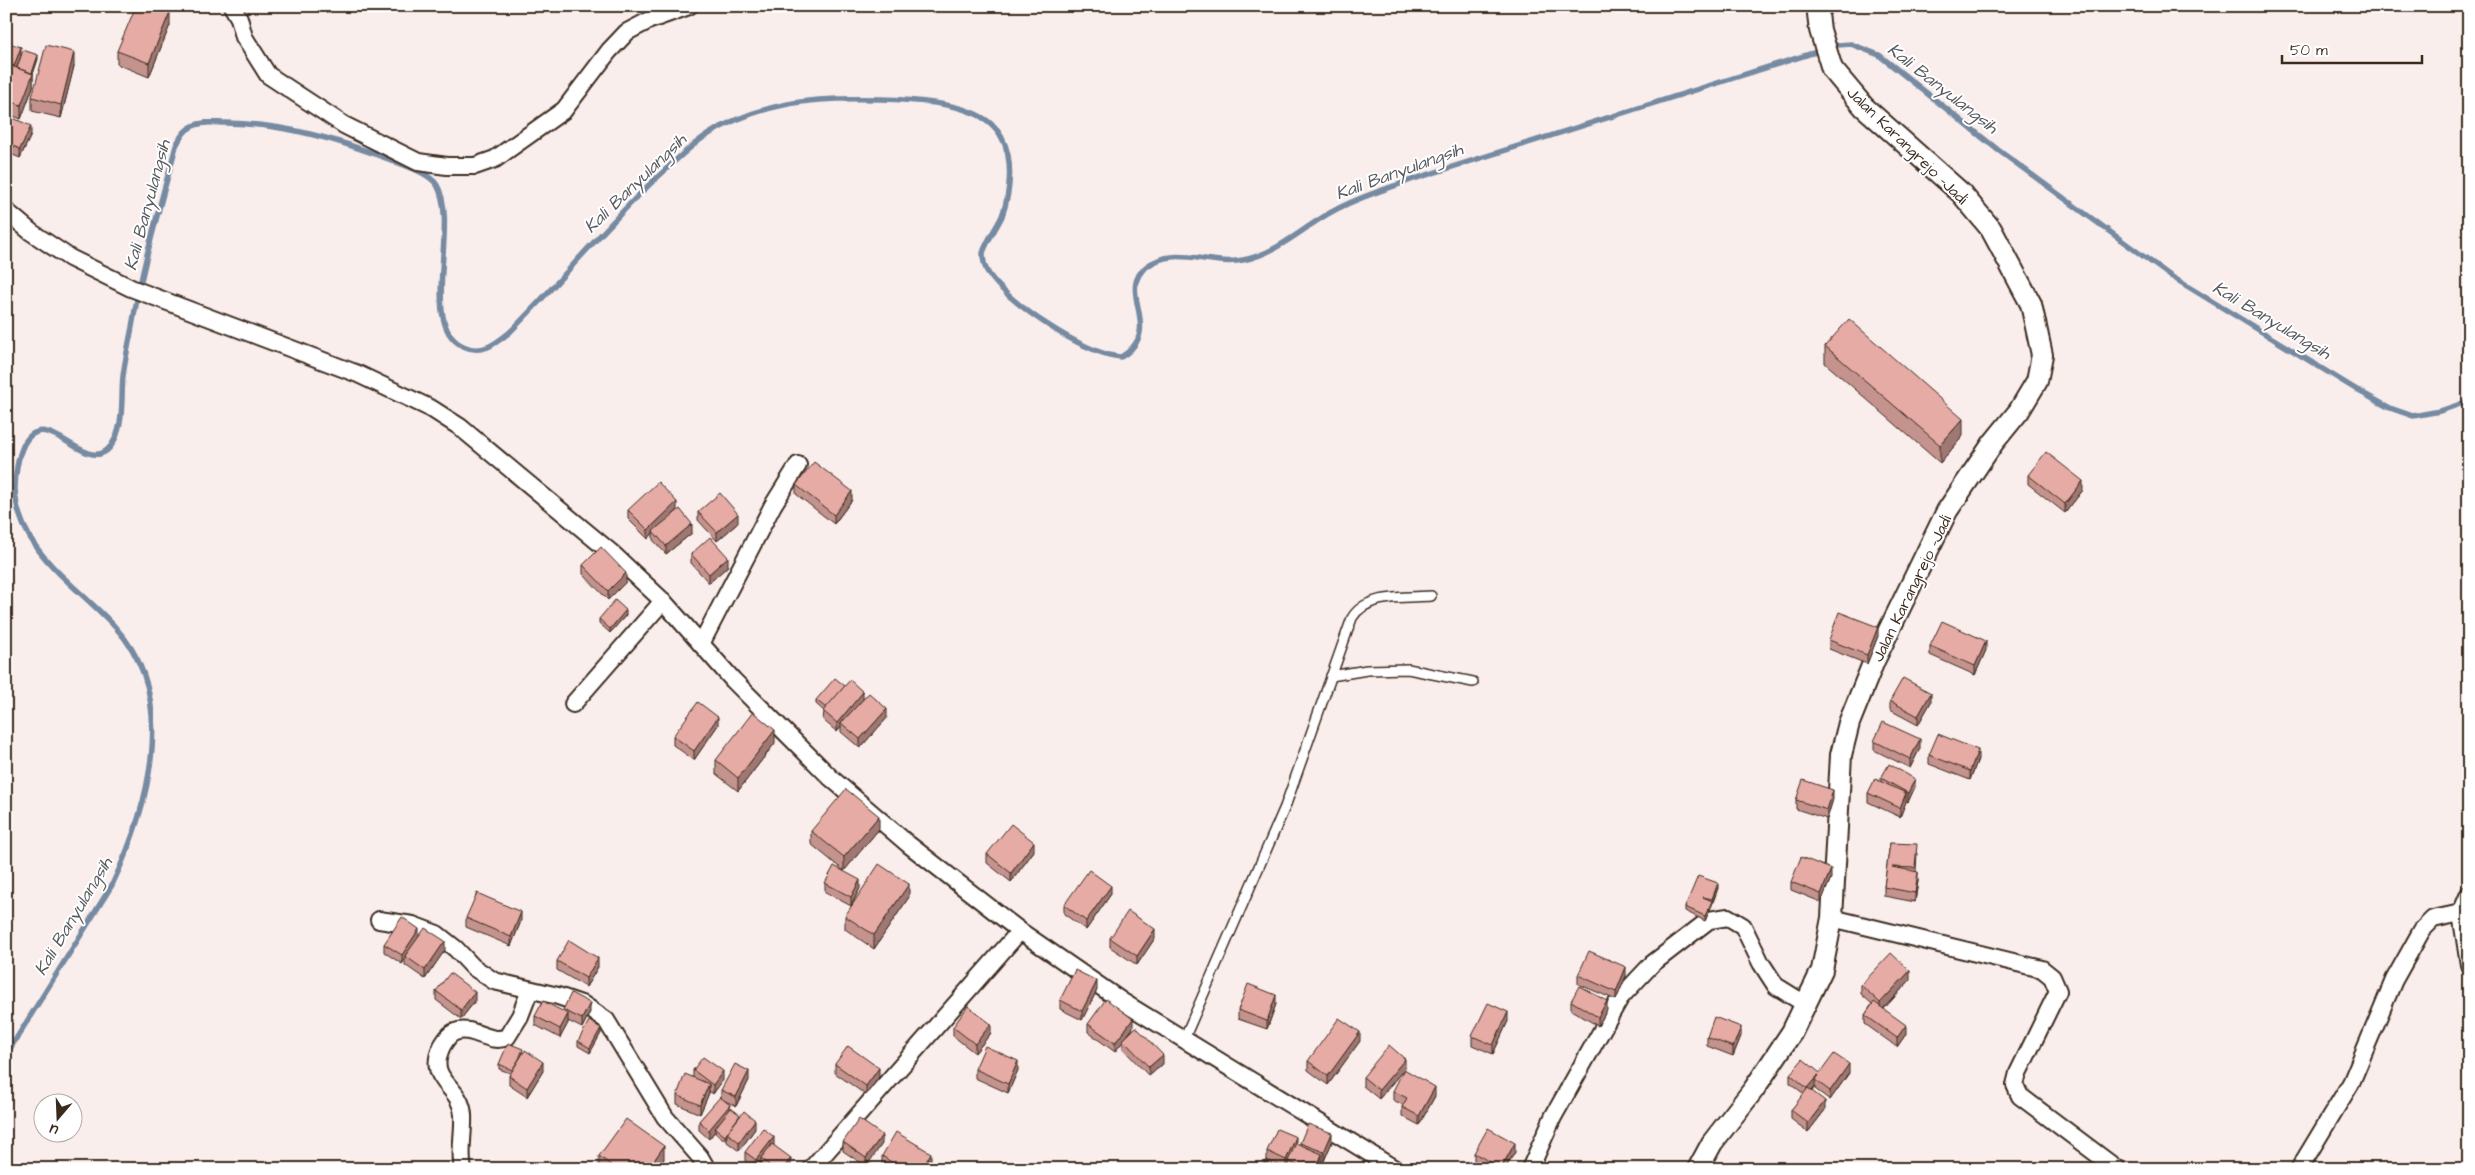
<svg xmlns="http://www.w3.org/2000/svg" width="2475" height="1175" viewBox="0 0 2475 1175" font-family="'Architects Daughter',sans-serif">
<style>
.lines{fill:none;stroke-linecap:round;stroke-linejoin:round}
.stream{stroke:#768aa1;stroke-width:5.5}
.service-casing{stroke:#3b2a1e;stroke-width:12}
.minor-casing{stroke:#3b2a1e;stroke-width:20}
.tertiary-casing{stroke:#3b2a1e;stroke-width:24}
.service{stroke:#fff;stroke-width:9}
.minor{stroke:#fff;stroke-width:16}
.tertiary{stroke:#fff;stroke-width:20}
.wall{fill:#c5938d;stroke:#3b2a1e}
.shaded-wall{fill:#a07873;stroke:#3b2a1e}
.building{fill:#e5aba4;stroke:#3b2a1e}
.labels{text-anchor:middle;stroke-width:4;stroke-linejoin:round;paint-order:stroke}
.street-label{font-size:16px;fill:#3b2a1e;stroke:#fff}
.water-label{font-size:18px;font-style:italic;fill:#585a5f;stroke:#fff}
</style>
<rect width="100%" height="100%" fill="#faeeed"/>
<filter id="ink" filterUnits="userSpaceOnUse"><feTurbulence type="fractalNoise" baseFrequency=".02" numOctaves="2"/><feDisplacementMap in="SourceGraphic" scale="10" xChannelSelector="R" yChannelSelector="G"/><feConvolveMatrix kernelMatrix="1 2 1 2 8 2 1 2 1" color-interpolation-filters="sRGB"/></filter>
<g filter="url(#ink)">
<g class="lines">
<path class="stream" d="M6,1055L112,885C148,809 180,698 116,628C78,585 17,552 15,488C15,475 18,456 24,444C48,400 92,488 115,439C124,421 121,396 123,376C125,360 129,343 132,327C142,266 160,206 176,146C180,138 184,130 193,126C203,121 215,123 226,123C284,124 337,139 391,160C405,166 428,172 437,185C460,225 418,326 463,346C482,355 495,344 510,332C558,284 601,231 650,184C668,168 684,151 704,137C730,120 758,110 788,104C829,96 933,96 971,112C984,117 996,126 1002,138C1014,160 1010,194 1002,216C996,229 987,240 983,253C983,259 984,265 987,271C1004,301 1087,356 1121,357C1166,329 1115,292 1146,267C1174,244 1212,267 1243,260C1274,254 1297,233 1323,217C1350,200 1381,191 1411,180L1838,45L1851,44L1879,55L1998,150L2169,275L2357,390L2390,408L2413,416L2440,411L2469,401"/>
<defs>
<g id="service">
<polyline points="1331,676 1367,670 1408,669 1473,682"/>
<path d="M1184,1039L1285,807L1352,618C1367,593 1405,598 1431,596"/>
</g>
<g id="minor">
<polyline points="232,6 239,18 244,37 268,75 344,125 418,162 447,166 475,166 495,159 564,110 609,51 627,32 650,20 689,6"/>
<polyline points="6,211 31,232 70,258 131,288 358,374 432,409 460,427 614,555 663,601 733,680 831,778 908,844 1020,931 1123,1002 1395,1169"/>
<polyline points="701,644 773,505 798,465"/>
<polyline points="573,704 663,601"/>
<polyline points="2469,894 2461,913 2469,965"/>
<polyline points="1832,918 2042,969 2052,977 2058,991 2018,1073 2015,1085 2020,1096 2117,1169"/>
<polyline points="379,920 413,925 437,934 456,949 473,967 494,981 558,996 584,1005 606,1020 665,1117 700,1157 707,1169"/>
<path d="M463,1169C459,1151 464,1133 463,1115C461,1084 425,1082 442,1046C445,1041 449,1034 455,1032C473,1025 489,1045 507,1037L520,1016L530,990"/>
<polyline points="811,1169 1020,931"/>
<polyline points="1530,1169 1553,1117 1620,998 1652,964 1709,920 1728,917 1743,926 1761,963 1776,986 1805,1004"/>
<polyline points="2299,1169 2351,1083 2394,980 2422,930 2433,919 2461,913"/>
</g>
<polyline id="tertiary" points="1698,1169 1712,1143 1754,1089 1792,1032 1822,970 1832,918 1841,755 1849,723 1874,661 1947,511 1993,443 2019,411 2037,381 2042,355 2031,304 1991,229 1961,193 1864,107 1832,69 1820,30 1818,14 1821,6"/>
</defs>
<use href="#service" class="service-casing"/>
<use href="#minor" class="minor-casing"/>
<use href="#tertiary" class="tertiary-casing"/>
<use href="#service" class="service"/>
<use href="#minor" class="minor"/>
<use href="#tertiary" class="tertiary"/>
</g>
<g class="wall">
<polygon points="158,6 172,6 171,10"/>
<polygon points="170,25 149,77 117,64 117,51"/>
<polygon points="6,42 21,54 38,59 33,74 33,87 21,119 6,113"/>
<polygon points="74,66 61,118 32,111 32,97"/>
<polygon points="6,115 31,135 20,158 6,152"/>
<polygon points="1825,346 1963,436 1940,463 1825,363"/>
<polygon points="2028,475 2083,490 2065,513 2028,484"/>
<polygon points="796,485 852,500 834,524 796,494"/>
<polygon points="628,510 677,511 672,516 692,533 666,554 653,540 653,533 648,539 628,519"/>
<polygon points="698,512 738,523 717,541 698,520"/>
<polygon points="691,554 728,566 709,583 691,563"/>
<polygon points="583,565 626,582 608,600 583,574"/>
<polygon points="626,615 610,633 599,623 599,619"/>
<polygon points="1878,636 1867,664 1829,649 1829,640"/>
<polygon points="1930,646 1986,650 1975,675 1930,655"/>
<polygon points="845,686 863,698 887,718 860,748 841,732 841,727 837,732 823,720 824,711 816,704 816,700"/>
<polygon points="1890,701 1931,702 1918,725 1890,710"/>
<polygon points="718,725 694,760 673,745 673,736"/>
<polygon points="1874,741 1920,748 1910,768 1874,750"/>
<polygon points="775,743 738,791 716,774 716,760"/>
<polygon points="1929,755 1978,759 1970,780 1929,764"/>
<polygon points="1881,778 1915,787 1908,802 1906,801 1900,817 1868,802 1868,793 1881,782"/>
<polygon points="1833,799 1827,819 1796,809 1796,800"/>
<polygon points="879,829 844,871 811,844 811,831"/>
<polygon points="1890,843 1917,853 1916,872 1918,881 1915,902 1884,896 1884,887"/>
<polygon points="1034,851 1011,882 987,863 987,854"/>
<polygon points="1831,878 1821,902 1791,890 1791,882"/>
<polygon points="825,883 860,888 851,906 825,892"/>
<polygon points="1718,888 1712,905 1705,921 1685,911 1685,907"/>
<polygon points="1111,894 1086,930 1064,914 1064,905"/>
<polygon points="909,897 874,949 845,929 845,916"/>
<polygon points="466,918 521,921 511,946 466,927"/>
<polygon points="419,936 445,950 425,979 405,965 405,959 402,964 384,952 384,944"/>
<polygon points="1110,938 1155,938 1137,965 1110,947"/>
<polygon points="557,961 598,967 586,987 557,970"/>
<polygon points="1578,975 1626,976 1616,1000 1578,984"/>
<polygon points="1910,980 1884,1009 1906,1034 1897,1047 1865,1024 1865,1015 1872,1004 1861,994 1861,985"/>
<polygon points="1097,990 1082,1020 1060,1009 1060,1000"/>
<polygon points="436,991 475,1001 461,1019 436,1000"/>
<polygon points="1571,1001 1607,1010 1598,1026 1571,1010"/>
<polygon points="1276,1004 1267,1029 1238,1019 1238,1010"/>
<polygon points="563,1010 590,1012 582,1028 568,1021 568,1023 560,1038 535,1025 535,1016 563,1012"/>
<polygon points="1508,1021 1493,1054 1472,1045 1472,1036"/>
<polygon points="1088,1024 1133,1028 1127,1036 1163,1064 1149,1076 1123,1049 1123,1041 1115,1052 1088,1032"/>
<polygon points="953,1027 991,1033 975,1053 953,1036"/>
<polygon points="601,1033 590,1053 578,1046 578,1041"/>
<polygon points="1741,1036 1733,1056 1707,1046 1707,1037"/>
<polygon points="1360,1041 1328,1085 1308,1070 1308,1061"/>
<polygon points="523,1052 543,1071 527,1097 509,1085 509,1076 510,1073 499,1069 499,1064"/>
<polygon points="835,1064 879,1077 866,1095 835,1073"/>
<polygon points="1405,1068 1379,1099 1363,1086 1363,1077"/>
<polygon points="975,1069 1018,1070 1008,1093 975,1078"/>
<polygon points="693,1070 723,1080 713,1094 709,1091 709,1093 700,1114 677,1104 677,1095 693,1077"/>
<polygon points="1820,1073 1849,1073 1830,1100 1815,1089 1815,1087 1812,1091 1825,1110 1808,1132 1791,1119 1791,1110 1804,1094 1790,1083 1790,1074"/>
<polygon points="749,1080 736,1106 723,1100 730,1109 755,1129 739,1151 727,1142 727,1137 725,1140 715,1133 715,1131 709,1139 699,1130 699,1121 721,1098 721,1090"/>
<polygon points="1393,1091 1435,1096 1419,1125 1402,1116 1402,1107 1403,1105 1393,1100"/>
<polygon points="843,1142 882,1144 864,1165 843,1151"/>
<polygon points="1332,1142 1324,1161 1322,1161 1322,1163 1320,1169 1288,1169 1288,1164 1286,1169 1267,1160 1267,1151 1296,1143 1300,1145 1300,1143"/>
<polygon points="774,1146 791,1167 789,1169 749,1169 752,1166 745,1161 745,1152"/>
<polygon points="1515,1152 1505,1169 1487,1169 1474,1162 1474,1153"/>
<polygon points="599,1156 664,1159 657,1169 599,1169"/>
<polygon points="882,1156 931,1162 927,1169 887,1169 882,1165"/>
</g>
<g class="shaded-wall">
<polygon points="170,12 170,25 149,77 149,63"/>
<polygon points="21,47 21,56 14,75 14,66"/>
<polygon points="74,52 74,66 61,118 61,105"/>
<polygon points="38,55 38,59 33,74 33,87 21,119 21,105"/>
<polygon points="31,126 31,135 20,158 20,149"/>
<polygon points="1963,419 1963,436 1940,463 1940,445"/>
<polygon points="2083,481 2083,490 2065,513 2065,504"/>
<polygon points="852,491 852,500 834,524 834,515"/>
<polygon points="677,502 677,511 654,532 653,531 653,533 648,539 648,530"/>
<polygon points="738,514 738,523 717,541 717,532"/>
<polygon points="692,524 692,533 666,554 666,546"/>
<polygon points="728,557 728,566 709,583 709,574"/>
<polygon points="626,573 626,582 608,600 608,591"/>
<polygon points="626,610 626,615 610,633 610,629"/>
<polygon points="1878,627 1878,636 1867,664 1867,655"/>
<polygon points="1986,641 1986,650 1975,675 1975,666"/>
<polygon points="863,692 863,701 841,723 841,727 837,732 837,723"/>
<polygon points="1931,693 1931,702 1918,725 1918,716"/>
<polygon points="887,709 887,718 860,748 860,739"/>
<polygon points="718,717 718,725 694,760 694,751"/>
<polygon points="775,730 775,743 738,791 738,778"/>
<polygon points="1920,739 1920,748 1910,768 1910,759"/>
<polygon points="1978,750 1978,759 1970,780 1970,771"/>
<polygon points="1915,779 1915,787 1908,802 1908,793"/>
<polygon points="1833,790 1833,799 1827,819 1827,810"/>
<polygon points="1906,793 1906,802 1900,817 1900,808"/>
<polygon points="879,816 879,829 844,871 844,857"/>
<polygon points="1034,842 1034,851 1011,882 1011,873"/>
<polygon points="1831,869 1831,878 1821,902 1821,894"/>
<polygon points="1918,872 1918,881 1915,902 1915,893"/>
<polygon points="860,880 860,888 851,906 851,897"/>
<polygon points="1718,883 1718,888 1712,905 1705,921 1705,916 1712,901"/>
<polygon points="909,884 909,897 874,949 874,935"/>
<polygon points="1111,886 1111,894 1086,930 1086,921"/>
<polygon points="521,912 521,921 511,946 511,937"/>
<polygon points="419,929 419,938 405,956 405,959 402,964 402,955"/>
<polygon points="1155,929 1155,938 1137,965 1137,956"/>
<polygon points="445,941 445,950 425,979 425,970"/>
<polygon points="598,958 598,967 586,987 586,978"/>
<polygon points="1626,967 1626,976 1616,1000 1616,992"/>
<polygon points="1910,971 1910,980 1880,1012 1880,1003"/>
<polygon points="1097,981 1097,990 1082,1020 1082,1011"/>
<polygon points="475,992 475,1001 461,1019 461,1010"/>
<polygon points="1276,995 1276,1004 1267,1029 1267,1021"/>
<polygon points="1607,1001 1607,1010 1598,1026 1598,1017"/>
<polygon points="590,1003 590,1012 582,1028 582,1019"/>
<polygon points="1508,1012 1508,1021 1493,1054 1493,1045"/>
<polygon points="568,1014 568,1023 560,1038 560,1029"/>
<polygon points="1133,1019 1133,1028 1115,1052 1115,1043"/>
<polygon points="991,1024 991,1033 975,1053 975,1044"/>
<polygon points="1906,1025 1906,1034 1897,1047 1897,1038"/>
<polygon points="1741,1027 1741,1036 1733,1056 1733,1047"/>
<polygon points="601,1028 601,1033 590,1053 590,1048"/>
<polygon points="1360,1032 1360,1041 1328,1085 1328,1076"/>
<polygon points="1163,1055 1163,1064 1149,1076 1149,1067"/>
<polygon points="1405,1059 1405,1068 1379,1099 1379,1090"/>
<polygon points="1018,1061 1018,1070 1008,1093 1008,1084"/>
<polygon points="543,1062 543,1071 527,1097 527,1088"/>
<polygon points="1849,1064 1849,1073 1830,1100 1830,1091"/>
<polygon points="879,1068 879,1077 866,1095 866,1086"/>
<polygon points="723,1071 723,1080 713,1094 713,1085"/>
<polygon points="749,1071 749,1080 736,1106 736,1097"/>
<polygon points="1818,1075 1815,1080 1815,1087 1807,1097 1807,1088"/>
<polygon points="709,1084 709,1093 700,1114 700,1105"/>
<polygon points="1435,1087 1435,1096 1419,1125 1419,1116"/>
<polygon points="1825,1101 1825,1110 1808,1132 1808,1123"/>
<polygon points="730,1105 730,1114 715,1128 715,1131 709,1139 709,1130"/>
<polygon points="755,1120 755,1129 739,1151 739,1142"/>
<polygon points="727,1133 727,1137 725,1140 725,1136"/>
<polygon points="1332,1133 1332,1142 1324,1161 1324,1152"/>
<polygon points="882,1135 882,1144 866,1167 866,1158"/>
<polygon points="774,1137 774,1146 761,1158 761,1163 756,1169 756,1160"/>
<polygon points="1296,1137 1296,1146 1288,1161 1288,1164 1286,1169 1286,1160"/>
<polygon points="1515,1143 1515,1152 1505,1169 1501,1169"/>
<polygon points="664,1146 664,1159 657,1169 648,1169"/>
<polygon points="931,1153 931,1162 927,1169 922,1169"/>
<polygon points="1322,1154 1322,1163 1320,1169 1316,1169"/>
<polygon points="791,1158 791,1167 789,1169 783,1169"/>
</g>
<g class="building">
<polygon points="136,6 156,6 170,12 149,63 117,51"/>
<polygon points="6,42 21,47 14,66 6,64"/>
<polygon points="46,45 74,52 61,105 32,97"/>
<polygon points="23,50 38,55 32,73 17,68"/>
<polygon points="6,64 33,74 21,105 6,100"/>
<polygon points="6,115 31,126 20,149 6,143"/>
<polygon points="1849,319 1963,419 1940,445 1825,346"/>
<polygon points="2046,452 2083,481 2065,504 2028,475"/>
<polygon points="814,462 852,491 834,515 796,485"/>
<polygon points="658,482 677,502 648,530 628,510"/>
<polygon points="720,493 738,514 717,532 698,512"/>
<polygon points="680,509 692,524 666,546 653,531"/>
<polygon points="710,537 728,557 709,574 691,554"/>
<polygon points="601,547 626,573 608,591 583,565"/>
<polygon points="615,600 626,610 610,629 599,619"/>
<polygon points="1839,612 1878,627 1867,655 1829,640"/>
<polygon points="1942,621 1986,641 1975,666 1930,646"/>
<polygon points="835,678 845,686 826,708 816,700"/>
<polygon points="1903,678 1931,693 1918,716 1890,701"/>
<polygon points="850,680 863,692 837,723 823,711"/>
<polygon points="869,693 887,709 860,739 841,723"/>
<polygon points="698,702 718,717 694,751 673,736"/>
<polygon points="753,712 775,730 738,778 716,760"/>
<polygon points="1883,722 1920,739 1910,759 1874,741"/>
<polygon points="1938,734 1978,750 1970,771 1929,755"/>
<polygon points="1889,764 1915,779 1908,793 1881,778"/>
<polygon points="1875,779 1906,793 1900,808 1868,793"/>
<polygon points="1803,780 1833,790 1827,810 1796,800"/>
<polygon points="846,789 879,816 844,857 811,831"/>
<polygon points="1011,824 1034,842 1011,873 987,854"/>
<polygon points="1890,843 1917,844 1915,868 1892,867 1918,872 1915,893 1884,887"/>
<polygon points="1801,857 1831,869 1821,894 1791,882"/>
<polygon points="879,864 909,884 874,935 845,916"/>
<polygon points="834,866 860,880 851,897 825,883"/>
<polygon points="1089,870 1111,886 1086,921 1064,905"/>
<polygon points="1698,876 1718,883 1712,899 1703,897 1712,901 1705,916 1685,907"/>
<polygon points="477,893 521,912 511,937 466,918"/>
<polygon points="1128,911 1155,929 1137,956 1110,938"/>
<polygon points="402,917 419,929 402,955 384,944"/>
<polygon points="425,928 445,941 425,970 405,956"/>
<polygon points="569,940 598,958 586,978 557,961"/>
<polygon points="1589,951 1626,967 1616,992 1578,975"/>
<polygon points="1891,953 1910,971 1880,1003 1861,985"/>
<polygon points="1075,970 1097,981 1082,1011 1060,1000"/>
<polygon points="450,973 475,992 461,1010 436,991"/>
<polygon points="1248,984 1276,995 1267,1021 1238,1010"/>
<polygon points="1579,986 1607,1001 1598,1017 1571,1001"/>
<polygon points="571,993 590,1003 582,1019 563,1010"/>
<polygon points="1106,999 1133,1019 1115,1043 1088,1024"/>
<polygon points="543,1001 568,1014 560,1029 535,1016"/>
<polygon points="1874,1002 1906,1025 1897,1038 1865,1015"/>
<polygon points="1488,1003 1508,1012 1493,1045 1472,1036"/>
<polygon points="968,1006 991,1024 975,1044 953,1027"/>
<polygon points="1714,1017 1741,1027 1733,1047 1707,1037"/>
<polygon points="1339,1018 1360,1032 1328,1076 1308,1061"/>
<polygon points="589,1021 601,1028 590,1048 578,1041"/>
<polygon points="1136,1027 1163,1055 1149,1067 1123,1040"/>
<polygon points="508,1043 523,1049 519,1059 512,1070 499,1064"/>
<polygon points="1389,1045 1405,1059 1379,1090 1363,1077"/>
<polygon points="848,1046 879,1068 866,1086 835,1064"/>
<polygon points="985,1046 1018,1061 1008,1084 975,1069"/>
<polygon points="525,1050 543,1062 527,1088 509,1076"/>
<polygon points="1834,1054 1849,1064 1830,1091 1815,1080 1818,1075 1807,1088 1790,1074 1803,1059 1820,1073"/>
<polygon points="703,1057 723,1071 713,1085 693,1070"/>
<polygon points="735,1064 749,1071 736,1097 721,1090"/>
<polygon points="1404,1069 1435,1087 1419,1116 1402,1107 1407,1098 1393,1091"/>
<polygon points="685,1074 709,1084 700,1105 677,1095"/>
<polygon points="1808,1088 1825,1101 1808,1123 1791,1110"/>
<polygon points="720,1097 730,1105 709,1130 699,1121"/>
<polygon points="731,1108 740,1115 725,1136 715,1128"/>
<polygon points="744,1111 755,1120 739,1142 727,1133"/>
<polygon points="626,1119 664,1146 648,1169 616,1169 599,1156"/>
<polygon points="859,1119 882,1135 866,1158 843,1142"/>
<polygon points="1308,1124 1332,1133 1324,1152 1300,1143"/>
<polygon points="763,1128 774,1137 756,1160 745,1152"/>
<polygon points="1488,1128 1515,1143 1501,1168 1474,1153"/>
<polygon points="1277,1129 1296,1137 1286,1160 1267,1151"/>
<polygon points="896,1132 931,1153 922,1169 902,1169 882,1156"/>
<polygon points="1296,1143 1322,1154 1316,1169 1306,1169 1288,1161"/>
<polygon points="772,1144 791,1158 783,1169 774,1169 761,1158"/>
<polygon points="756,1160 767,1169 749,1169"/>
<polygon points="1267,1160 1278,1169 1260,1169"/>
<polygon points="867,1161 878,1169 861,1169"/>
<polygon points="1743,1163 1757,1169 1741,1169"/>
</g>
</g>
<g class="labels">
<g class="street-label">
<text transform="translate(1908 145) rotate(44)" y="6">Jalan Karangrejo -Jadi</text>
<text transform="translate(1911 588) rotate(-64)" y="6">Jalan Karangrejo -Jadi</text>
</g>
<g class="water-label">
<text transform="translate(1943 88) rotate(38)" y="6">Kali Banyulangsih</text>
<text transform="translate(1399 171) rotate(-20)" y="6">Kali Banyulangsih</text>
<text transform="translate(635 183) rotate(-44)" y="6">Kali Banyulangsih</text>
<text transform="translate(147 205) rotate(-75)" y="6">Kali Banyulangsih</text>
<text transform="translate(2272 320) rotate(31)" y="6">Kali Banyulangsih</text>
<text transform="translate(73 916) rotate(-59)" y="6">Kali Banyulangsih</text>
</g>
</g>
<rect width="2475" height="1175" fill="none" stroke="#fff" stroke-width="25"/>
<rect x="12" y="12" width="2450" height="1150" fill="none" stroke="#3b2a1e" stroke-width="2" filter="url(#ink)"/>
<g transform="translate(58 1118) rotate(199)"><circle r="24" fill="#ffffff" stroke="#b1aaa5"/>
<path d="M0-4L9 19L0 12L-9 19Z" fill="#3b2a1e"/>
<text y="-8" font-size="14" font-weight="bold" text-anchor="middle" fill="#3b2a1e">U</text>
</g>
<path d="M2282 55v8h140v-8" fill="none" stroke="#3b2a1e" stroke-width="2.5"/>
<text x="2290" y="55" font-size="15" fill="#3b2a1e" stroke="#ffffff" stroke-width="4" paint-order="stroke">50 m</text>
</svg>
